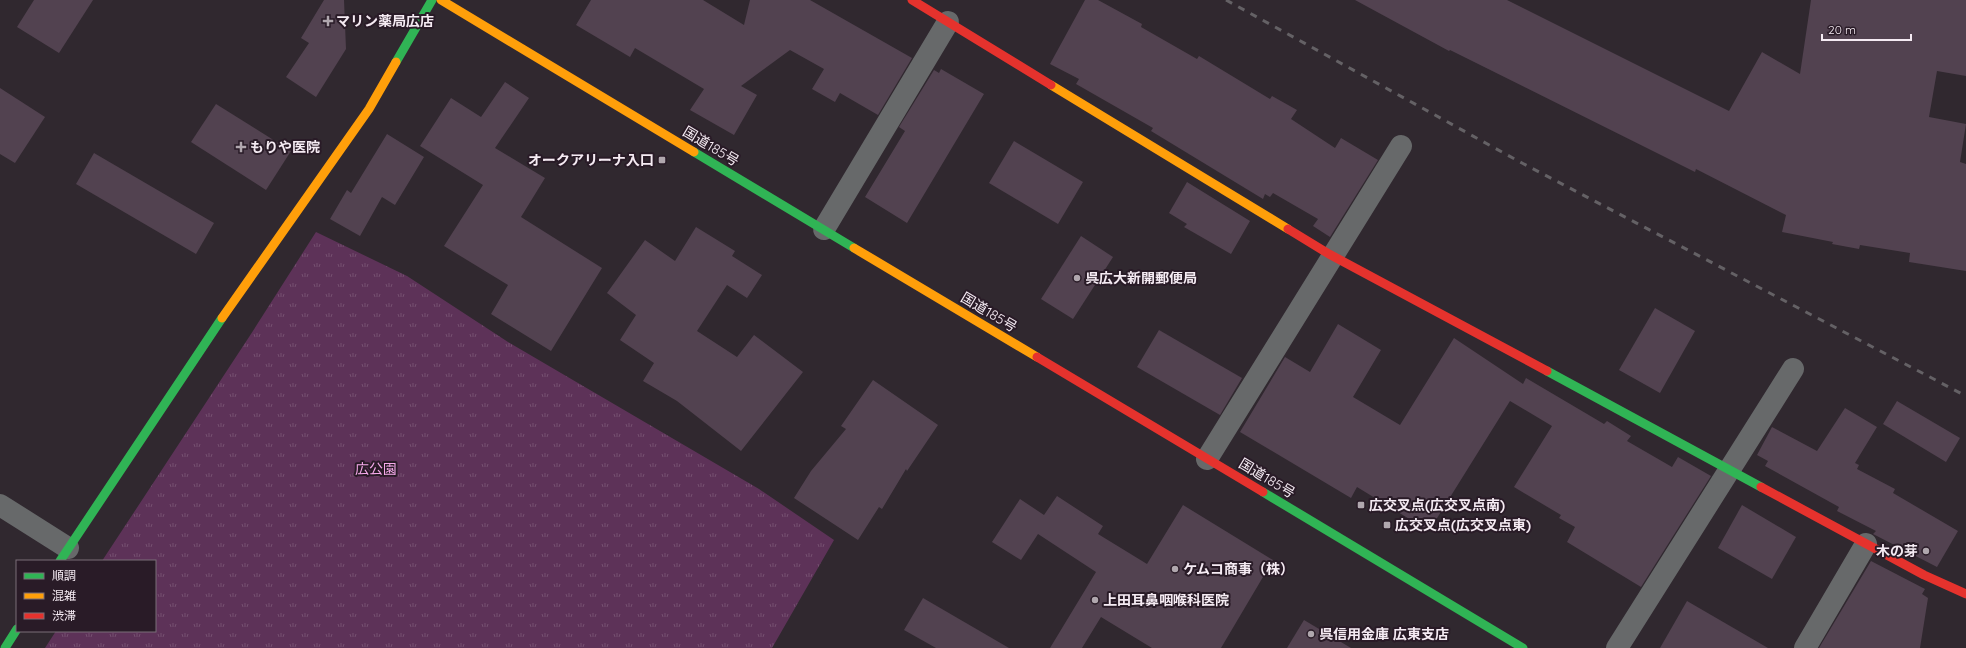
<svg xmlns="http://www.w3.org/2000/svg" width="1966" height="648" viewBox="0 0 1966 648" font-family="Quicksand,'Noto Sans JP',sans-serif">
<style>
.grass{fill:url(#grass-tufts)}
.building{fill:#524250}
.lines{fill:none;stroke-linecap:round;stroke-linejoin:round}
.street{stroke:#67696a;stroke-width:22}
.fast{stroke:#30b455;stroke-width:9}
.slow{stroke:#ff9f0a;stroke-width:9}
.jam{stroke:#e5322d;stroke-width:9}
.rail{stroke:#646165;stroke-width:3;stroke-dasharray:7 7;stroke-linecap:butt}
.poi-dot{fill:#b0a7ae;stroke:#291b27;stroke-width:1.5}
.labels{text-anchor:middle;stroke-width:4;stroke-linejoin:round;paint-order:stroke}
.poi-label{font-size:14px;font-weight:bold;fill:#f5ebf3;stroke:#291b27;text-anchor:start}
.street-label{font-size:14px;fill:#f5ebf3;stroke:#291b27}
.park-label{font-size:14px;fill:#f6aaeb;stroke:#291b27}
</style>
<defs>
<pattern id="grass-tufts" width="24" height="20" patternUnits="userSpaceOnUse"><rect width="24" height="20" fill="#5d3258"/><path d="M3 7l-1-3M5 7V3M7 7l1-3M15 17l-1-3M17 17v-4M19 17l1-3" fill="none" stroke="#755070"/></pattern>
</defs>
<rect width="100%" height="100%" fill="#30282f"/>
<polygon class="grass" points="316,232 407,276 508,342 759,489 834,540 772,648 45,648 56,631 155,631 155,561 102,561 251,334"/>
<g class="building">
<polygon points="34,0 93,0 59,53 17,27"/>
<polygon points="324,0 344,0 346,49 316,97 286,77 309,43 301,38"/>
<polygon points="591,0 703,0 744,25 750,0 810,0 912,58 878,115 840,93 835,102 812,89 824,69 790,50 741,86 757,95 734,135 690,110 704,89 635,48 630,57 576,25"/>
<polygon points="1085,0 1098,0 1142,24 1141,27 1197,59 1199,56 1270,99 1272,96 1297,110 1291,119 1335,148 1341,138 1378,160 1330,237 1313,226 1318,219 1273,193 1270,197 1265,194 1263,199 1151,131 1153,128 1076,84 1079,79 1050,64"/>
<polygon points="1355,0 1507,0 1729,111 1762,52 1800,74 1811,0 1966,0 1966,76 1937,71 1929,117 1966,124 1960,162 1966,164 1966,271 1909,262 1910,253 1860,245 1859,249 1832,244 1833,242 1782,232 1786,215 1696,169 1695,172 1450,50 1449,51"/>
<polygon points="941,69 984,94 907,223 865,197 905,131 899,127 934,70 939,73"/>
<polygon points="505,82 529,98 495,148 545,178 521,217 602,268 551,351 491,314 508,285 444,246 483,185 420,146 451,98 481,117"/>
<polygon points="0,88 45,117 15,163 0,154"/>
<polygon points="216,104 291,151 266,190 191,142"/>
<polygon points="387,134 424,157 395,205 382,197 360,236 330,219 347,190 351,193"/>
<polygon points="1014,141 1083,182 1058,224 989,183"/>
<polygon points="94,153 214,223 196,254 76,184"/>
<polygon points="1187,182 1250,221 1231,254 1184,227 1187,224 1169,213"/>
<polygon points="696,227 735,251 732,256 762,275 747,298 727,285 697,331 737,357 754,335 803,372 741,451 677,401 643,381 654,363 620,340 636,315 607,293 645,240 675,261"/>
<polygon points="1081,236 1113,257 1073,319 1041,299"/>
<polygon points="1655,308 1695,331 1660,393 1619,370"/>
<polygon points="1338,324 1381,350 1353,397 1400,425 1454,338 1523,384 1526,378 1604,424 1607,421 1631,436 1627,441 1672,467 1678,457 1711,476 1641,587 1567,542 1575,527 1559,518 1561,515 1514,487 1552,426 1510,401 1429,531 1357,487 1351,498 1240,432 1285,357 1310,372"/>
<polygon points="1159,330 1242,378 1220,415 1137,367"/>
<polygon points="873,380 938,425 907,471 906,469 882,509 879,507 858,540 794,498 811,471 846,429 841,426"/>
<polygon points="1897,401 1960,438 1946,462 1883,424"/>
<polygon points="1845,408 1877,427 1855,463 1859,465 1857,469 1895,489 1893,493 1958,531 1937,567 1873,534 1876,531 1837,511 1839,507 1765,466 1768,461 1757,455 1772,427 1817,451"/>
<polygon points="1057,496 1103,526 1098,534 1147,564 1183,505 1273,560 1221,648 1152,648 1101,617 1082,648 1050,648 1096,572 1038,534 1021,560 992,542 1020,499 1044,515"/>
<polygon points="1742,505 1796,537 1772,579 1718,548"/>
<polygon points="1871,561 1925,589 1922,594 1928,598 1920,648 1819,648"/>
<polygon points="923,598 1009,648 936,648 904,630"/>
<polygon points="1687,601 1768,648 1660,648"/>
<polygon points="1304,620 1351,648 1287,648"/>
</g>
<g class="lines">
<g class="street">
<polyline points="824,229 948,22"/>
<polyline points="1207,459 1401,146"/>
<polyline points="0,505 68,548"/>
<polyline points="1617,648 1793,369"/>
<polyline points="1805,648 1866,544"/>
</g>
<g class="fast">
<polyline points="396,62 432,0"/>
<polyline points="694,152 854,248"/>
<polyline points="1547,371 1761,487"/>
<polyline points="1263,492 1523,648"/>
<polyline points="60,561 222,318"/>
<polyline points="5,648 17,629"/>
</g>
<g class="slow">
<polyline points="441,0 694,152"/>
<polyline points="1051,85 1288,229"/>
<polyline points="854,248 1037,357"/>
<polyline points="222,318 369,109 396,62"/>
</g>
<g class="jam">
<polyline points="912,0 1051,85"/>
<polyline points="1288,229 1329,254 1547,371"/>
<polyline points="1037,357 1263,492"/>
<polyline points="1761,487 1924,575 1966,594"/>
</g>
<polyline class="rail" points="1226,0 1522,163 1966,396"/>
</g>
<g class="poi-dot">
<path d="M326 15h4v4h4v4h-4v4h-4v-4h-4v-4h4z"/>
<path d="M239 141h4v4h4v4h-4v4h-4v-4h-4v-4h4z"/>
<rect x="658" y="156" width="8" height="8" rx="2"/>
<circle cx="1077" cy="278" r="4"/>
<rect x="1357" y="501" width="8" height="8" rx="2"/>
<rect x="1383" y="521" width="8" height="8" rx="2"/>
<circle cx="1926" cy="551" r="4"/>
<circle cx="1175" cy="569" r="4"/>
<circle cx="1095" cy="600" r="4"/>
<circle cx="1311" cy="634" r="4"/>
</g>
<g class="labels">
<g class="poi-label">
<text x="336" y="26">マリン薬局広店</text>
<text x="250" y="152">もりや医院</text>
<text x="654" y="165" text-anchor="end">オークアリーナ入口</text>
<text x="1085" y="283">呉広大新開郵便局</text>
<text x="1369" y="510">広交叉点(広交叉点南)</text>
<text x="1395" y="530">広交叉点(広交叉点東)</text>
<text x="1918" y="556" text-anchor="end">木の芽</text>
<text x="1183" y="574">ケムコ商事（株）</text>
<text x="1103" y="605">上田耳鼻咽喉科医院</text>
<text x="1319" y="639">呉信用金庫 広東支店</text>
</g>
<g class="street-label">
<text transform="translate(711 146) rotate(31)" y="5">国道185号</text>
<text transform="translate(989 312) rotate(31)" y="5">国道185号</text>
<text transform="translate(1267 478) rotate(31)" y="5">国道185号</text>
</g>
<g class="park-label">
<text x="376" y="474">広公園</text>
</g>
</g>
<rect x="16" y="560" width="140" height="72" fill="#291b27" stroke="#7b6e79"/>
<rect x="24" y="573" width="20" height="6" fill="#30b455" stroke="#7b6e79"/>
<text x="52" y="580" font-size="12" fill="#f5ebf3">順調</text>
<rect x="24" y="593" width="20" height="6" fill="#ff9f0a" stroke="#7b6e79"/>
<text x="52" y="600" font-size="12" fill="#f5ebf3">混雑</text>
<rect x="24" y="613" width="20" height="6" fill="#e5322d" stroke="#7b6e79"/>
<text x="52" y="620" font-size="12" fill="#f5ebf3">渋滞</text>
<path d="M1822 34v6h89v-6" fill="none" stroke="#f5ebf3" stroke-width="2"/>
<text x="1828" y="34" font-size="12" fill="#f5ebf3" stroke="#291b27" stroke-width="3" paint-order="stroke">20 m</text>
</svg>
